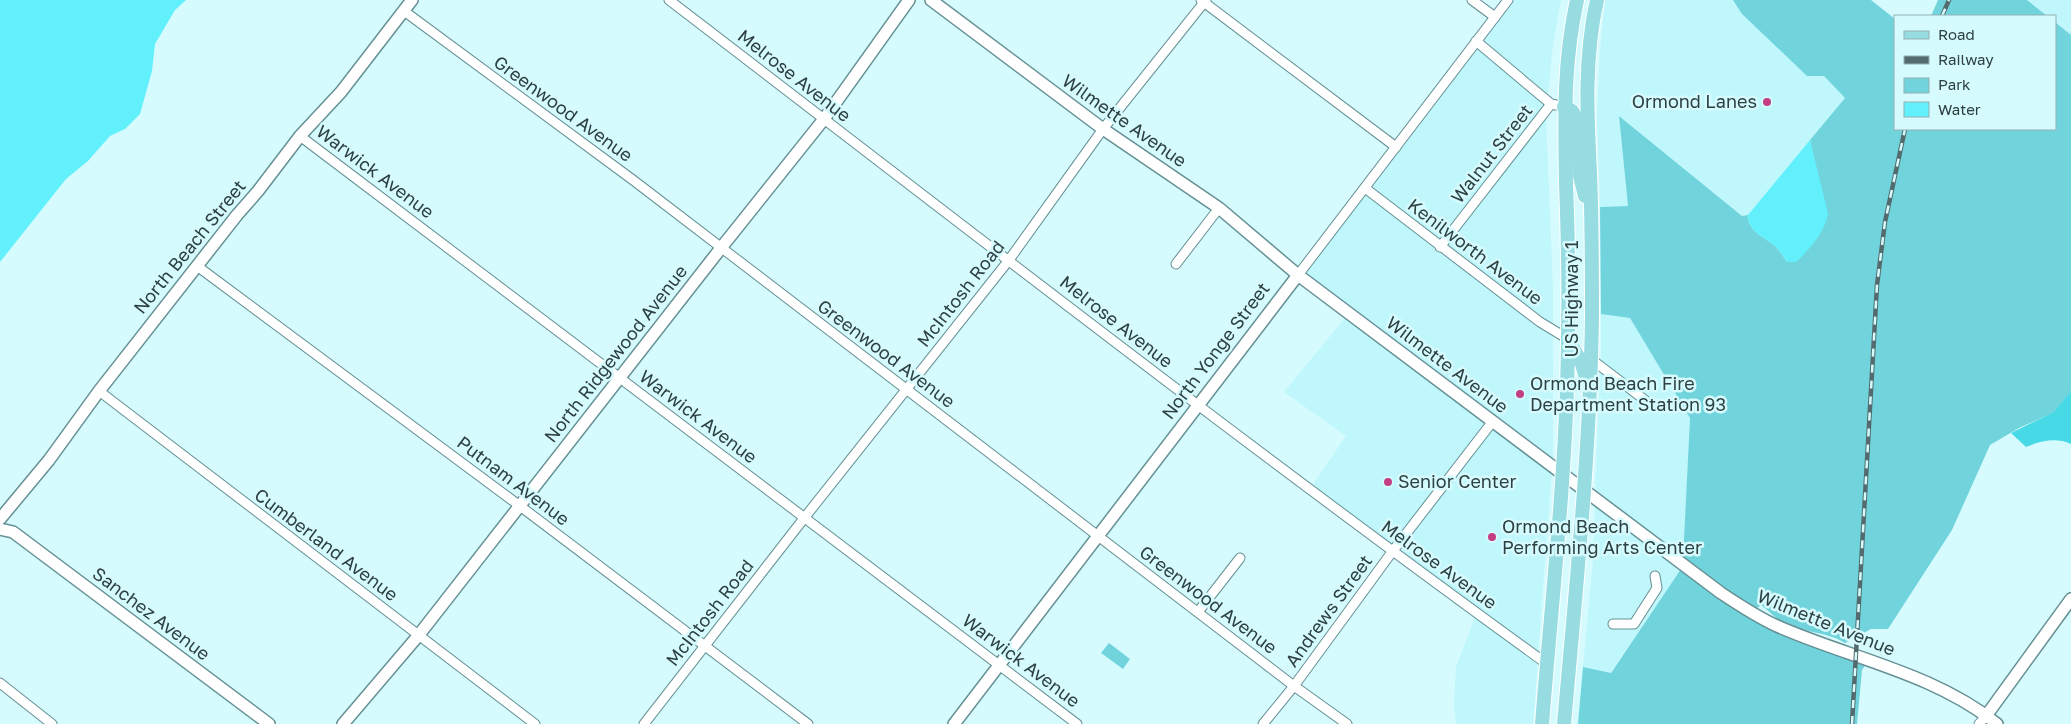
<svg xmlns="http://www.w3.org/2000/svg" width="2071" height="724" viewBox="0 0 2071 724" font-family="'Golos Text',sans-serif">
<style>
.built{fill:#bff7fc;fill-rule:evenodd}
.green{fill:#71d4dd}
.forest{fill:#47dae6}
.water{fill:#62f1fc}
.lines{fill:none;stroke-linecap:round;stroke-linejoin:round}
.minor-casing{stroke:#659094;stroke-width:11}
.tertiary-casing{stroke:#659094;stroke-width:14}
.primary-casing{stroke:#fff;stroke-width:16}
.minor{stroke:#fff;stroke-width:9}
.tertiary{stroke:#fff;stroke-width:11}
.primary{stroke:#97dce1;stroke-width:14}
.rail-casing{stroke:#546b6d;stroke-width:4.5}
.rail{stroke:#d6fbfe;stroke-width:2.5;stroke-dasharray:8;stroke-linecap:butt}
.poi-dot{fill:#c33e82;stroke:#d6fbfe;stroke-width:2}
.labels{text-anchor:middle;stroke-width:5;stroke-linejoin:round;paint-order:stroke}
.street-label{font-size:18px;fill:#2e4142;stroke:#d6fbfe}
.poi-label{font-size:18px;fill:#2e4142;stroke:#d6fbfe;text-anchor:start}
</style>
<rect width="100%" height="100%" fill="#d6fbfe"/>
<g class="built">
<polygon points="1513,0 1561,0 1553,45 1548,95 1482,41"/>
<polygon points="1605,0 1733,0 1742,14 1807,75 1824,76 1845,98 1748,215 1742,216 1619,116 1628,206 1600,207 1597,115 1600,49"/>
<polygon points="2027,0 2071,0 2071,35 2055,22 2055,16 2047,16"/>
<polygon points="1477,47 1546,104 1440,241 1370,187"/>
<polygon points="1546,117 1553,288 1553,325 1446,246"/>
<polygon points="1365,194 1435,249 1537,325 1553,335 1553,461 1303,274"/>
<polygon points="1601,314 1630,318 1690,418 1683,559 1595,493 1600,371 1650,409 1656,403 1601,361"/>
<polygon points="1346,317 1487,422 1392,546 1312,486 1346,436 1284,392"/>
<polygon points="1493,427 1552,471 1538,653 1398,551"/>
<path d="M1595,503L1681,569L1610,673L1583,667L1593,560ZM1659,571L1661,587L1633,628H1608L1609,620H1632L1652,587L1650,573Z"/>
<polygon points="1475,617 1538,663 1533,724 1456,724 1454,703 1456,667"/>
</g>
<g class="green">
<path d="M1733,0H1871L1895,19V129H2055V22L2071,35V391L2055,412L2019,428L1990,445L1952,530L1888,629H1871L1845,643C1826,631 1802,633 1782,622C1775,618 1768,610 1761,605L1755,610L1683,559L1690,418L1630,318L1601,314L1600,207L1628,206L1619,116L1742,216L1748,215C1748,231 1763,236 1774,245C1779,249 1783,256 1787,262L1814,163L1810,140L1845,98L1824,76H1807L1742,14Z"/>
<polygon points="1938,0 2027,0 2047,16 1931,16"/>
<polygon points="1681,569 1718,597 1866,664 1862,670 1857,724 1578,724 1583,667 1611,673"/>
<polygon points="1109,643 1130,659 1123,669 1101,653"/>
</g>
<path class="forest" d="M2071,391V444C2056,437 2040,441 2026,447L2011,433L2054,412Z"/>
<g class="water">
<polygon points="0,0 186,0 175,10 155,44 152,71 140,114 125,129 110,136 88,161 66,179 0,262"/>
<path d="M1810,140L1828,214C1825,232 1809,250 1796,262H1787C1783,256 1779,249 1774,245C1763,236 1748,231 1748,215Z"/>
</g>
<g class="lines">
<defs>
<g id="minor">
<path d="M669,0C960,223 1250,449 1547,664"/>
<polyline points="1201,0 1396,147"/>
<polyline points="1472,0 1495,17"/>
<polyline points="404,11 633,180 1294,686 1347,724"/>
<polyline points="1476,41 1551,104 1556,105"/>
<polyline points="300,136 1077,724"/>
<polyline points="1365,188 1540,322 1568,339"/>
<polyline points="1440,247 1551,104"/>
<polyline points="1176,264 1219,208"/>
<polyline points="197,266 520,506 808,724"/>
<polyline points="1298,275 1508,0"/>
<polyline points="1591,359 1650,404"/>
<polyline points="99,391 535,724"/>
<polyline points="1198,612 1240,558"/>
<polyline points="1613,624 1634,624 1657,588 1655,576"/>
<polyline points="0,683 52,724"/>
<polyline points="644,724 805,517 1009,260 1103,129 1206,0"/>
<polyline points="1263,724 1294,686 1392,552 1493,421"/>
<polyline points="1979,724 1986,716"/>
</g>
<g id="tertiary">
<path d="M931,0L1103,129L1219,208L1298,275L1721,593C1739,605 1757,617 1777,626C1849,658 1934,673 1997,724"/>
<polyline points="0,519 49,460 99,391 237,215 258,191 300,136 341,92 412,0"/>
<polyline points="0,529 13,532 269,724"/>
<polyline points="1986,716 2071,599"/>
<polyline points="343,724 418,636 721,248 824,119 909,0"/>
<polyline points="954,724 1298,275"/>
</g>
<g id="primary">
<polyline points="1564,107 1572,111 1576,119 1580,176 1585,196"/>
<polyline points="1568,339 1582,364 1587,381"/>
<path d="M1542,724C1552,596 1567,468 1568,339C1569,288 1568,236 1566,184C1565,119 1563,64 1577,0"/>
<path d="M1564,724C1576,588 1590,453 1592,317C1592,269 1592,221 1590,173C1587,116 1584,57 1597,0"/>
</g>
</defs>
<use href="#minor" class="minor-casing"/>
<use href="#tertiary" class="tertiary-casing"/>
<use href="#primary" class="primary-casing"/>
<use href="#minor" class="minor"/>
<use href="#tertiary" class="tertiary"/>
<use href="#primary" class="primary"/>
<defs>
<g id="rail">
<polyline points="1942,16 1949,0"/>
<polyline points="1852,724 1877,285 1885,222 1905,129"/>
</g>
</defs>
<use href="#rail" class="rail-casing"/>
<use href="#rail" class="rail"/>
</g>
<g class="poi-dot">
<circle cx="1767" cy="102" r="5"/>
<circle cx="1520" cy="394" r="5"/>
<circle cx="1388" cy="482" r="5"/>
<circle cx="1492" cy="537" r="5"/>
</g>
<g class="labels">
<g class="street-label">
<text transform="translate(794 76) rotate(38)" y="6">Melrose Avenue</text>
<text transform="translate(563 109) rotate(36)" y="6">Greenwood Avenue</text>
<text transform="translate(1124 121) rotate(35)" y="6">Wilmette Avenue</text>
<text transform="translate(1492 154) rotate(-52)" y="6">Walnut Street</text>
<text transform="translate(375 172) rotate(37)" y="6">Warwick Avenue</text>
<text transform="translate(190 247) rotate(-51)" y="6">North Beach Street</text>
<text transform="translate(1475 252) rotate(37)" y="6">Kenilworth Avenue</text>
<text transform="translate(961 294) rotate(-52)" y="6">McIntosh Road</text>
<text transform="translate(1572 299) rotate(-90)" y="6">US Highway 1</text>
<text transform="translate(1116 322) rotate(38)" y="6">Melrose Avenue</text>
<text transform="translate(1216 351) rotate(-53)" y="6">North Yonge Street</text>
<text transform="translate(616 354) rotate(-52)" y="6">North Ridgewood Avenue</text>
<text transform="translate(886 354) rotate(37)" y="6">Greenwood Avenue</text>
<text transform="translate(1447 365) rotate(37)" y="6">Wilmette Avenue</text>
<text transform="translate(698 417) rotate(37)" y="6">Warwick Avenue</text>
<text transform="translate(513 481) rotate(37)" y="6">Putnam Avenue</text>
<text transform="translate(326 545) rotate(37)" y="6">Cumberland Avenue</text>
<text transform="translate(1439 565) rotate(36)" y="6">Melrose Avenue</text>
<text transform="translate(1208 600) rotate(37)" y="6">Greenwood Avenue</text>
<text transform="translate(1329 611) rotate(-54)" y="6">Andrews Street</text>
<text transform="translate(710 613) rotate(-52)" y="6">McIntosh Road</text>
<text transform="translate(151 614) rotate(37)" y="6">Sanchez Avenue</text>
<text transform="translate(1826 623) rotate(22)" y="6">Wilmette Avenue</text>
<text transform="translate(1021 661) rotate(37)" y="6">Warwick Avenue</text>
</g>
<g class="poi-label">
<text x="1757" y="108" text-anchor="end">Ormond Lanes</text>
<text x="1530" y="390">Ormond Beach Fire<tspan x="1530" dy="21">Department Station 93</tspan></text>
<text x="1398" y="488">Senior Center</text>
<text x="1502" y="533">Ormond Beach<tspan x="1502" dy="21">Performing Arts Center</tspan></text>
</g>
</g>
<rect x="1894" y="15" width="162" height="115" fill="#d6fbfe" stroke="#93b1b3"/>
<rect x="1904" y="31" width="25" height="8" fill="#97dce1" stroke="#93b1b3"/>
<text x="1938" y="40" font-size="15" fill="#2e4142">Road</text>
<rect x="1904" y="56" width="25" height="8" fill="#546b6d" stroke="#93b1b3"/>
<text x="1938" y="65" font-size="15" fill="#2e4142">Railway</text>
<rect x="1904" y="78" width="25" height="15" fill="#71d4dd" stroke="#93b1b3"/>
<text x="1938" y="90" font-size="15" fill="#2e4142">Park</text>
<rect x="1904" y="102" width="25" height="15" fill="#62f1fc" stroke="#93b1b3"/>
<text x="1938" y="115" font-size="15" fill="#2e4142">Water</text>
</svg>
